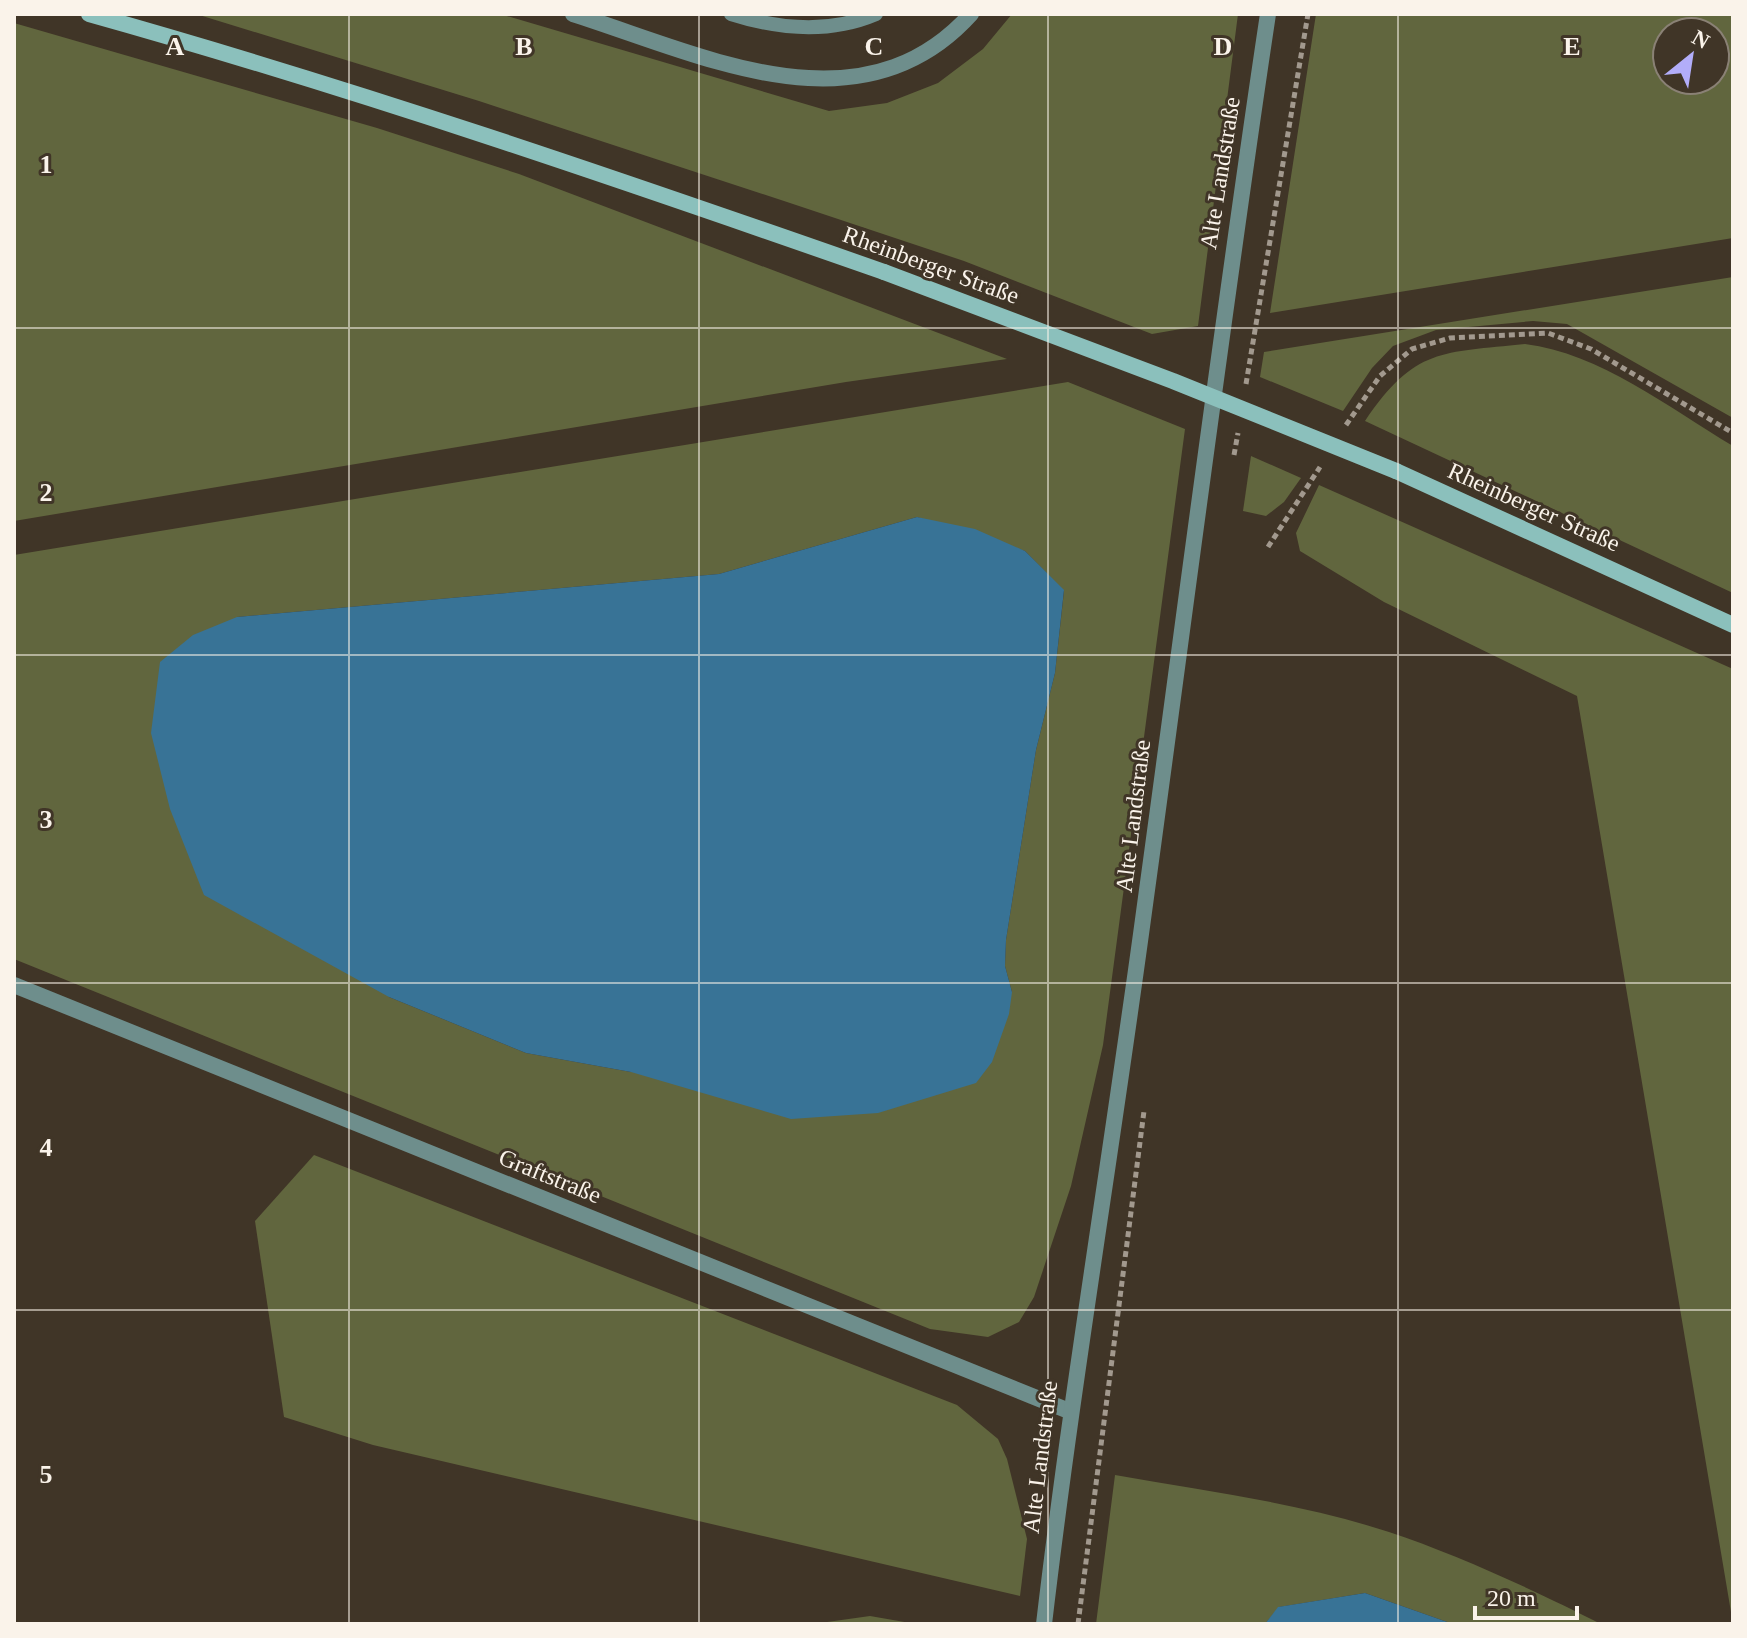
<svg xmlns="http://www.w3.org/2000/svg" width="1747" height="1638" viewBox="0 0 1747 1638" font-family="Georgia,serif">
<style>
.green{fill:#61663e;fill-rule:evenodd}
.water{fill:#387396}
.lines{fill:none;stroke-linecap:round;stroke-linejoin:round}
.path{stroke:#a2998e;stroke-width:5;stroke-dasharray:6 4;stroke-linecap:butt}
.service{stroke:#6e8e8c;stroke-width:14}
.minor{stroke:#6e8e8c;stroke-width:16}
.tertiary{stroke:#6e8e8c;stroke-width:16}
.secondary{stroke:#8bc0bc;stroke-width:16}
.secondary-bridge{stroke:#8bc0bc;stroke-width:16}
.grid{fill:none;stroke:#faf3ea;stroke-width:2;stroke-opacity:0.55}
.labels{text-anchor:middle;stroke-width:6;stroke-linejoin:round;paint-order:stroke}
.street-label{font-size:24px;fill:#faf3ea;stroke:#403527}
.grid-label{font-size:26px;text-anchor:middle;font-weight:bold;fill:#faf3ea;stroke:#403527;stroke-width:6;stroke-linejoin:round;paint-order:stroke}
</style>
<rect width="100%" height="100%" fill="#403527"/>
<g class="green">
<polygon points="196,14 500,14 829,111 887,103 938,83 983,49 1012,14 1238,14 1198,326 1152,334 964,261 784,201 479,101"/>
<path d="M1316,14H1733V238L1270,313ZM1667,32H1715V80H1667Z"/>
<polygon points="14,23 377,128 519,174 1007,359 846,382 14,521"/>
<polygon points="1733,277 1733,418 1567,324 1533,321 1436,330 1393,346 1372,368 1343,411 1260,377 1264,352"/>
<path d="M1525,344C1600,353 1669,408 1733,446V593L1365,421C1415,347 1442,353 1525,344Z"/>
<path d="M1068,382L1185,429L1103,1045L1071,1186L1034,1297L1019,1322L988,1337L930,1329L14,959V555ZM917,517L1025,551L1064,591L1055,673L1036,750L1006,940L1005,966L1012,992L631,1072L526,1053L389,997L237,617L719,574Z"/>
<polygon points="1251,456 1301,478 1284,502 1266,516 1243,511"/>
<polygon points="1319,485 1733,669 1733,1624 1577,696 1384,602 1300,551 1296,533"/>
<polygon points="314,1155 957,1405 998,1439 1007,1459 1027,1539 1020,1596 373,1445 284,1417 255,1221"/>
<path d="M1115,1475C1206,1491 1300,1503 1389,1532C1456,1554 1538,1592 1601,1624H1453L1365,1593L1279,1607L1265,1624H1096Z"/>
<polygon points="870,1616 916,1624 819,1624 820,1623"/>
</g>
<g class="water">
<polygon points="917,517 975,529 1025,551 1064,590 1055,673 1036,750 1006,940 1005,966 1012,992 1009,1014 992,1062 976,1083 878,1113 791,1119 631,1072 526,1053 389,997 204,895 170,809 151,733 160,662 193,635 237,617 719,574"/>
<polygon points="1365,1593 1453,1624 1265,1624 1278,1607"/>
</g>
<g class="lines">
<g class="path">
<polyline points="1246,384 1308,14"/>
<polyline points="1346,425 1380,376 1412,349 1450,338 1548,333 1591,349 1733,433"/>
<polyline points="1234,455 1238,433"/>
<polyline points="1268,547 1320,467"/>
<polyline points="1078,1624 1144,1111"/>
</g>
<path class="service" d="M731,14C778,29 829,34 876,14"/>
<g class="minor">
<path d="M573,14C703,55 861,136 971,14"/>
<polyline points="14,985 1069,1411"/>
</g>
<path class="tertiary" d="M1044,1624C1072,1386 1112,1150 1144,912C1185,613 1223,313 1268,14"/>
<g class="secondary">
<path d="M89,14C357,89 621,180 884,272"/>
<polyline points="1396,471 1733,625"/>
</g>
<polyline class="secondary-bridge" points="884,272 1173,381 1396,471"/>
</g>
<path class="grid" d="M349,14V1624M699,14V1624M1048,14V1624M1398,14V1624M14,328H1733M14,655H1733M14,983H1733M14,1310H1733"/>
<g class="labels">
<g class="street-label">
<text transform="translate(1220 173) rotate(-81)" y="8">Alte Landstraße</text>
<text transform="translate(931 265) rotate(20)" y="8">Rheinberger Straße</text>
<text transform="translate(1534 507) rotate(24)" y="8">Rheinberger Straße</text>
<text transform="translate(1133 816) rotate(-83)" y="8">Alte Landstraße</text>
<text transform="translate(550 1176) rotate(22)" y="8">Graftstraße</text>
<text transform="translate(1040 1457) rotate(-83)" y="8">Alte Landstraße</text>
</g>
</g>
<g class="grid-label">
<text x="175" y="55">A</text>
<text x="524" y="55">B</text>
<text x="874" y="55">C</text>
<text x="1223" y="55">D</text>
<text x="1572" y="55">E</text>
<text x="46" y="173">1</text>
<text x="46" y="501">2</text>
<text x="46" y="828">3</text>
<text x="46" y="1156">4</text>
<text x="46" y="1483">5</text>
</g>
<rect width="1747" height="1638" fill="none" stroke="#faf3ea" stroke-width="32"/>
<g transform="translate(1691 56) rotate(30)"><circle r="38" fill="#403527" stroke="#8a8175" stroke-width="2"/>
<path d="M0-6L14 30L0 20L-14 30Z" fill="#b2adf9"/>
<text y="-12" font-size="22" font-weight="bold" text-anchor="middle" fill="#faf3ea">N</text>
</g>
<path d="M1475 1606v12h102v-12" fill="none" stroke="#faf3ea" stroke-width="4"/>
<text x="1487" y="1606" font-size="24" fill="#faf3ea" stroke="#403527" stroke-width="6" paint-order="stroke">20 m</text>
</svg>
